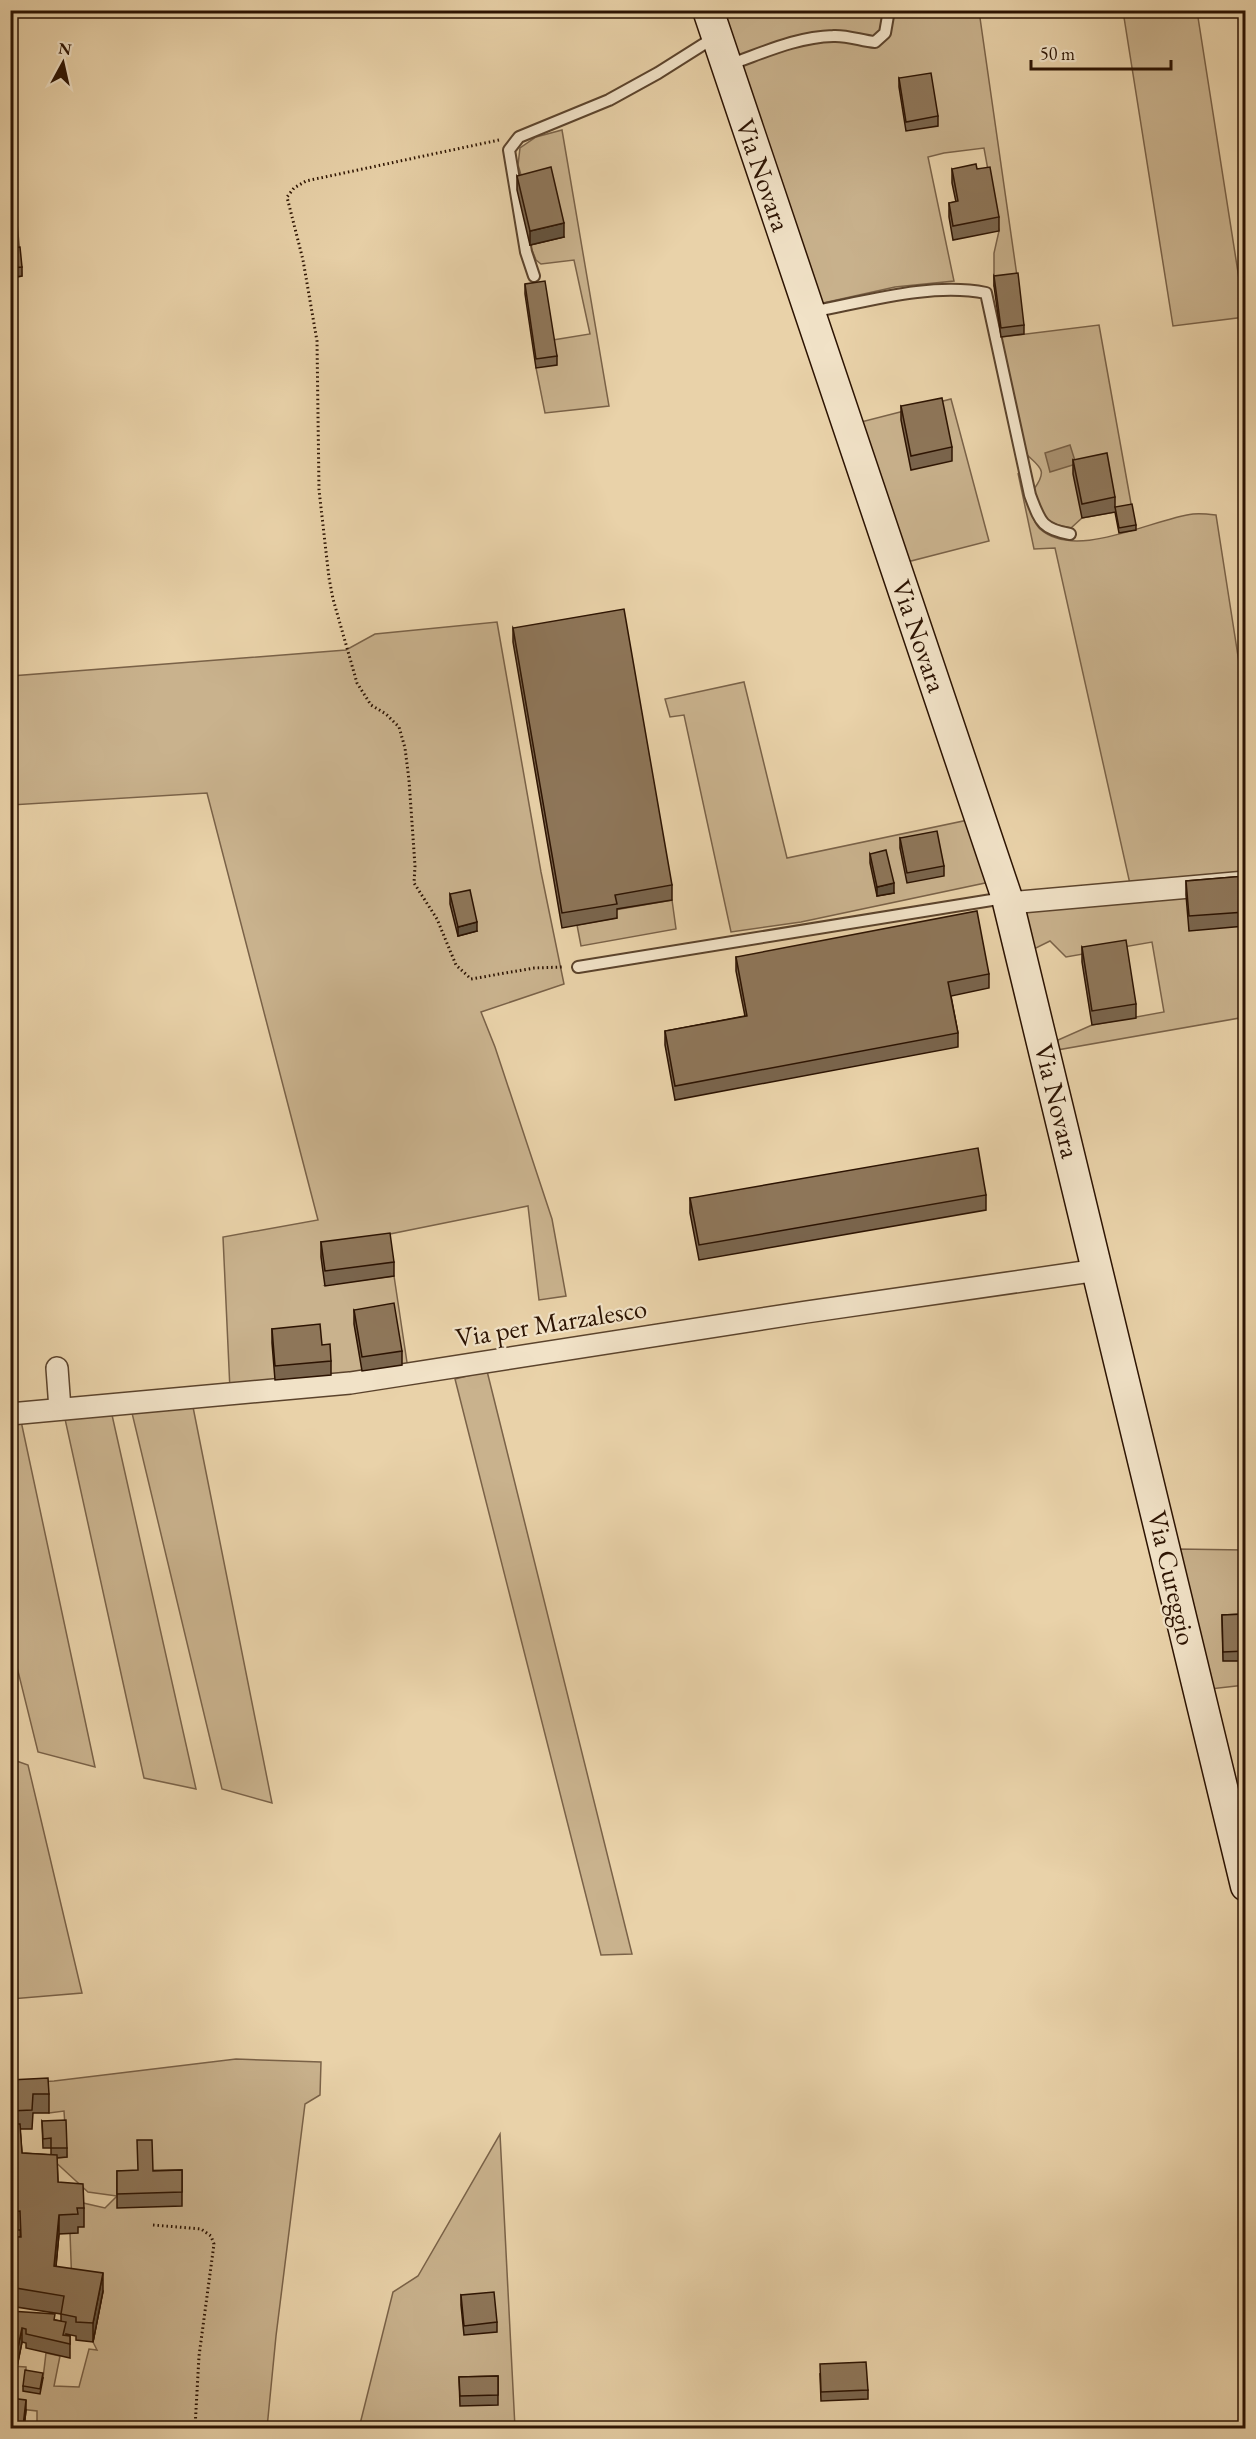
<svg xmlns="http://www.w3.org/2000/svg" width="1256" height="2439" viewBox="0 0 1256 2439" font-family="'EB Garamond',serif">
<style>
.green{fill:#c9b28d;stroke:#7a6248;stroke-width:1.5}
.water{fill:#a99170;stroke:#775f44;stroke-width:1.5}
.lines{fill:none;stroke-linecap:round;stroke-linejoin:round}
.lane-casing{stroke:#5b432c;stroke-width:14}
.street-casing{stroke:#5b432c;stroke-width:24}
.secondary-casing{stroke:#2c1302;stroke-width:33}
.path{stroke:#2c1302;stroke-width:3;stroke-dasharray:1.5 3;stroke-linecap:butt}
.lane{stroke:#f1e2c7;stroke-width:10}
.street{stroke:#f1e2c7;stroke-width:21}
.secondary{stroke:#f1e2c7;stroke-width:30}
.wall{fill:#7a654d;stroke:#2c1302;stroke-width:1.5}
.shaded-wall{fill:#63533e;stroke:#2c1302;stroke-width:1.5}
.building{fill:#8e7659;stroke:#2c1302;stroke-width:1.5}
.labels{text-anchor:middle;stroke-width:4.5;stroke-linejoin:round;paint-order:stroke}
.street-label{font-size:27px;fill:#2c1302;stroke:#f1e2c7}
</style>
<rect width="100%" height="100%" fill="#e9d2a9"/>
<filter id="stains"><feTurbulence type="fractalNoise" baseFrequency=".00333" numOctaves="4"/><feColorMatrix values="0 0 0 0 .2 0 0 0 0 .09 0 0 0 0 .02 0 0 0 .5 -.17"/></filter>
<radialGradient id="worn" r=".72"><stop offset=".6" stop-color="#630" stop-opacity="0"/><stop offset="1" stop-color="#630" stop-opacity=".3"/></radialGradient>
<g class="green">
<polygon points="717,11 979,11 1018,283 994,286 994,253 999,231 984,148 944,153 928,157 954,281 895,287 814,305"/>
<polygon points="1123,11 1197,11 1245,317 1173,326"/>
<polygon points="562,130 609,406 545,413 536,368 553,340 590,334 574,260 541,264 536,260 530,245 525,188 518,165 520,148 536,137"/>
<polygon points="10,148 22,276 11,278 10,278"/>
<path d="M1099,325L1132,509L1082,518L1071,528C1042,523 1041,516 1034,489C1049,469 1039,467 1024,452L1001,337Z"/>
<polygon points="951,399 989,541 907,562 861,422"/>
<path d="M1018,473C1025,488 1030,519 1040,529C1076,561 1152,519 1193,514C1200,513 1208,514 1216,515L1245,701V871L1130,884L1055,548L1034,549Z"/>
<polygon points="497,622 541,872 564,984 481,1012 495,1047 552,1219 566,1296 539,1300 528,1206 390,1234 325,1285 394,1276 408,1369 230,1390 223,1237 318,1220 207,793 11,805 11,676 346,650 375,634"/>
<polygon points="744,682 787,858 973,819 990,876 985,883 801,922 731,932 684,715 670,717 665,699"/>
<polygon points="1245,890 1245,1017 1057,1050 1058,1040 1092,1025 1164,1012 1152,942 1066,957 1050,941 1032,950 1023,910"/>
<polygon points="672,900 676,929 581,946 577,925 617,918 615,910"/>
<polygon points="487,1371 632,1954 601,1955 455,1379"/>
<polygon points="193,1407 272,1803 222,1789 132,1413"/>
<polygon points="112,1415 196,1789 144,1778 65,1419"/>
<polygon points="21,1421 95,1767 38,1752 11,1643 10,1422"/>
<polygon points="1177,1549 1245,1550 1245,1685 1210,1689"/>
<polygon points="11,1759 28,1765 82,1993 11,1999"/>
<polygon points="236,2059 321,2062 320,2095 305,2104 276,2336 267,2428 37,2428 37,2411 11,2408 11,2366 26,2367 26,2375 43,2378 46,2353 60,2356 54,2386 79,2387 89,2349 97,2350 93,2342 103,2292 72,2287 70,2233 77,2227 83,2203 105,2208 117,2196 88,2192 51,2158 67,2157 64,2111 49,2113 11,2084 54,2081"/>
<polygon points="500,2134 515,2428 359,2428 393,2292 418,2276"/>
</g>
<polygon class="water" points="1070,445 1076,464 1050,472 1045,453"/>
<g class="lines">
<defs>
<g id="lane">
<path d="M728,65C763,53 796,37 833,36C847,35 862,41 875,42L885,33L889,10"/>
<polyline points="534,276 526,252 509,150 519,137 609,100 658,73 715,37"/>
<path d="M811,312C865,302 931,282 986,293L1030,495C1040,521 1041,529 1070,534"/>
<polyline points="578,967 1004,898"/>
</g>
<g id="street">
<polyline points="1009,903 1246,882"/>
<polyline points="57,1368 60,1409"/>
<polyline points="10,1414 350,1383 806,1312 1098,1270"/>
</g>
<polyline id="secondary" points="708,10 1007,898 1246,1886"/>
</defs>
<use href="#lane" class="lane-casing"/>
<use href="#street" class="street-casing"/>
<use href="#secondary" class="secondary-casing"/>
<g class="path">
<polyline points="499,140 306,181 294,188 287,197 303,260 317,341 319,490 329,578 333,599 357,683 371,705 386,714 399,727 405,748 409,780 415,866 414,883 437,919 456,965 471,979 534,968 563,967"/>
<polyline points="153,2225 201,2229 211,2236 214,2244 199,2356 195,2428"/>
</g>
<use href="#lane" class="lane"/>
<use href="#street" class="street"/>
<use href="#secondary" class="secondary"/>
</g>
<g class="wall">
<polygon points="899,78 938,116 938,126 906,131 899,87"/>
<polygon points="952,169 999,217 999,231 953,240 949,217 949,203 956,202 952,183"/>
<polygon points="517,176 564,237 530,245 517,190"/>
<polygon points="10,248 22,267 22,276 10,278"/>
<polygon points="994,276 1024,325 1024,334 1001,337 994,286"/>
<polygon points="525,284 557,356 557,365 536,368 525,294"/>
<polygon points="901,406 952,447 952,461 911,470 901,420"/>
<polygon points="1073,460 1115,497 1115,507 1136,525 1136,530 1119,533 1115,512 1082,518 1073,474"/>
<polygon points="513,628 672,885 672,900 617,909 617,918 562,928 513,642"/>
<polygon points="900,838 944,866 944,876 907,883 900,848"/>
<polygon points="870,854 894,893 877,896 870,863"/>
<polygon points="1245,876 1245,926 1189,931 1186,895 1186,881"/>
<polygon points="450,894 477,931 458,936 450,904"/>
<polygon points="1082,947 1136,1004 1136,1018 1092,1025 1082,962"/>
<polygon points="736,957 989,974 989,988 951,996 958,1033 958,1047 675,1100 665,1045 665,1031 745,1016 736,971"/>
<polygon points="986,1195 986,1210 699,1260 690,1213 690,1198"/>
<polygon points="321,1242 394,1262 394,1276 325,1286 321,1257"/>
<polygon points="354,1310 402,1351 402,1365 362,1371 354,1324"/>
<polygon points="272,1329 322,1345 331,1361 331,1375 275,1380 272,1343"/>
<polygon points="1245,1614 1245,1661 1223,1661 1222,1615"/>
<polygon points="10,2080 49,2094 49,2113 33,2113 32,2129 20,2129 22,2153 51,2155 51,2148 43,2148 42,2121 67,2148 67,2157 57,2158 58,2182 84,2208 84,2227 78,2227 78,2233 59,2234 56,2267 103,2291 93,2342 76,2340 76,2336 66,2334 66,2335 70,2336 70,2358 26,2348 26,2343 22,2342 17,2367 10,2366 10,2311 61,2321 61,2314 10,2306 10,2237 20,2237 20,2230 10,2230"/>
<polygon points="182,2170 182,2206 117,2208 117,2171"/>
<polygon points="461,2295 497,2322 497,2332 464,2335 461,2305"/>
<polygon points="820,2374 868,2390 868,2399 821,2401"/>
<polygon points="498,2376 498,2405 460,2406 459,2377"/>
<polygon points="43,2378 40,2394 23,2391 23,2386"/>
<polygon points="10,2398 26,2410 24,2428 10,2428"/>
</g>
<g class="shaded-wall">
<polygon points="564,223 564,237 530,245 530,231"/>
<polygon points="894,883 894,893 877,896 877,887"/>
<polygon points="477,922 477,931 458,936 458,927"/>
<polygon points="59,2215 59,2234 54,2285 54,2266"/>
<polygon points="103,2273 103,2291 93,2342 93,2323"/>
<polygon points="22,2328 22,2342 17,2367 17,2352"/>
<polygon points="26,2400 26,2410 24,2428 23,2428"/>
</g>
<g class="building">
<polygon points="931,73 938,116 906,122 899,78"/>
<polygon points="976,164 977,169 990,167 999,217 953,226 949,203 958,201 952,169"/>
<polygon points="551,167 564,223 530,231 517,176"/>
<polygon points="20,247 22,267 10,268 10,248"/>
<polygon points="1018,273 1024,325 1001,328 994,276"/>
<polygon points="545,281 557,356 536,359 525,284"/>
<polygon points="942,398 952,447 911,456 901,406"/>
<polygon points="1107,453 1115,497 1082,504 1073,460"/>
<polygon points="1132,504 1136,525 1119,528 1115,507"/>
<polygon points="624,609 672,885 615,895 617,904 562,913 513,628"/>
<polygon points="937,831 944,866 907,873 900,838"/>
<polygon points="886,850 894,883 877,887 870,854"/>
<polygon points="1245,876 1245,912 1189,916 1186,881"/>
<polygon points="470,890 477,922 458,927 450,894"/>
<polygon points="977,911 989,974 948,982 958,1033 675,1086 665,1031 747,1016 736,957"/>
<polygon points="1126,940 1136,1004 1092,1011 1082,947"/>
<polygon points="978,1148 986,1195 699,1245 690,1198"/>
<polygon points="390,1233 394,1262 325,1271 321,1242"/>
<polygon points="394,1303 402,1351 362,1357 354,1310"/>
<polygon points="320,1324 322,1345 330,1344 331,1361 275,1366 272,1329"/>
<polygon points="1245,1614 1245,1651 1223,1652 1222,1615"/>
<polygon points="48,2078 49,2094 33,2094 32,2110 10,2111 10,2080"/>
<polygon points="66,2120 67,2148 51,2148 51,2138 43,2139 42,2121"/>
<polygon points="10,2124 20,2124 22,2153 57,2155 58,2182 83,2184 84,2208 77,2208 78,2214 59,2215 54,2266 103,2273 93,2323 76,2322 76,2317 61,2314 64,2296 10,2287 10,2237 21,2237 20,2211 10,2212"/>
<polygon points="137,2140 152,2140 153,2171 182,2170 182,2192 117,2194 117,2171 138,2170"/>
<polygon points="494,2292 497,2322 464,2326 461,2295"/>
<polygon points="10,2311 55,2314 54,2320 66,2322 63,2335 70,2336 70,2344 26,2334 26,2329 22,2328 17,2352 10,2352"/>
<polygon points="866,2362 868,2390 821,2392 820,2364"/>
<polygon points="25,2370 43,2373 40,2389 23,2386"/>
<polygon points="498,2376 498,2395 460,2396 459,2377"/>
<polygon points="10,2398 26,2400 23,2426 10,2424"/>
<polygon points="67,2427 67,2428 48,2428"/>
</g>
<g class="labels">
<g class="street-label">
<text transform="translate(763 175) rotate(71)" y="9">Via Novara</text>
<text transform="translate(919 636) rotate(71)" y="9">Via Novara</text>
<text transform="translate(1057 1101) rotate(76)" y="9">Via Novara</text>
<text transform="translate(551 1323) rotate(-9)" y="9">Via per Marzalesco</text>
<text transform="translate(1172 1578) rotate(77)" y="9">Via Cureggio</text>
</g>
</g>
<rect width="1256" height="2439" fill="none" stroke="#e9d2a9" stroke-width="36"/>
<rect x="12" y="12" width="1232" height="2415" fill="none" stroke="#2c1302" stroke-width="3"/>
<rect x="18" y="18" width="1220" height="2403" fill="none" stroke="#2c1302" stroke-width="1.5"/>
<g transform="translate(63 63) rotate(8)" stroke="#f1e2c7" stroke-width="4.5" paint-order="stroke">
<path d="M0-4.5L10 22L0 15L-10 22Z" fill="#2c1302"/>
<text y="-9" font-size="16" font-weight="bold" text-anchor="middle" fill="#2c1302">N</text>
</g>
<path d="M1031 60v9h140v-9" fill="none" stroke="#2c1302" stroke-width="3"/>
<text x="1040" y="60" font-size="18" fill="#2c1302" stroke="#f1e2c7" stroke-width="4.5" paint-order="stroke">50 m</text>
<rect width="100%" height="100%" filter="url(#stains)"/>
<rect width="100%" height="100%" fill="url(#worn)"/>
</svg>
